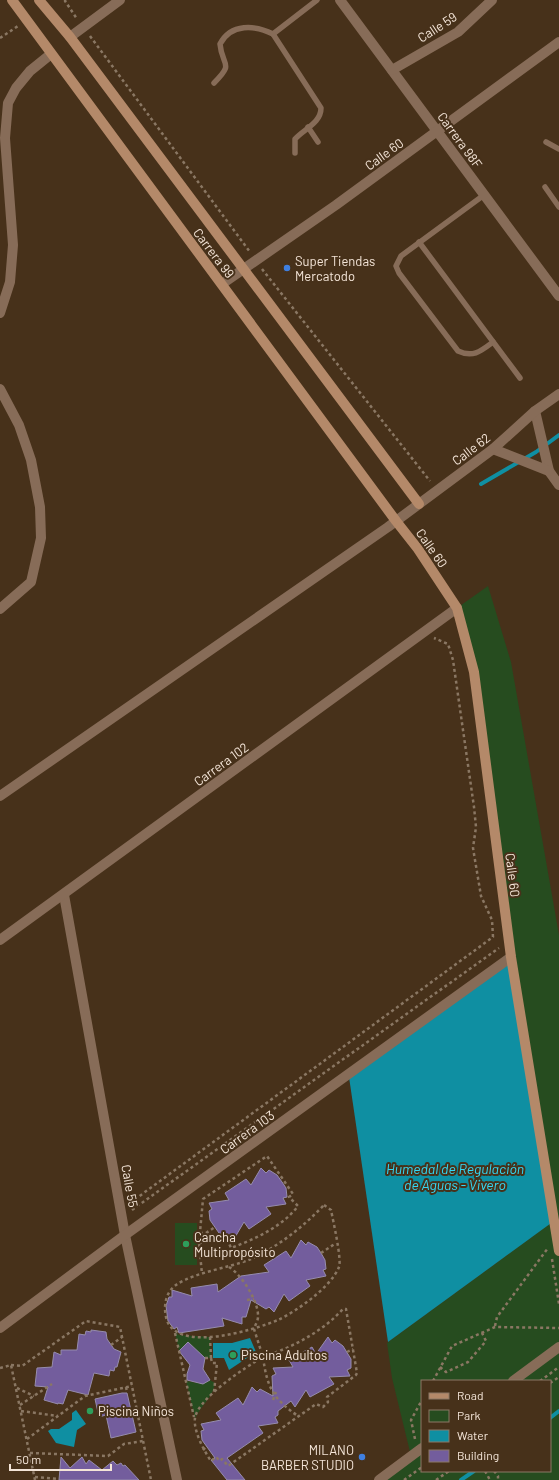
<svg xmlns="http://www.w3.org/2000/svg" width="559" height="1480" viewBox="0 0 559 1480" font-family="Barlow,sans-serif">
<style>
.green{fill:#264c1f;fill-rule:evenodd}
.water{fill:#0f8fa2}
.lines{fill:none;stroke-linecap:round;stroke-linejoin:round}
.stream{stroke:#0f8fa2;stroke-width:4}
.building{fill:#735d9d;stroke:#968cad}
.path{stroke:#8a7763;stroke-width:2.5;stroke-dasharray:3 3;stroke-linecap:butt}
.lane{stroke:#876c58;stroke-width:5.5}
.street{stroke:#876c58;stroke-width:10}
.secondary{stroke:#b48969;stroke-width:10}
.shop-dot{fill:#3f7fe0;stroke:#47311a;stroke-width:1.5}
.leisure-dot{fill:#2e9e5b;stroke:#47311a;stroke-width:1.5}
.labels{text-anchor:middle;stroke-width:4;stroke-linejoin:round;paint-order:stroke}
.street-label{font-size:13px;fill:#f4e5d8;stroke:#47311a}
.poi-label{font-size:13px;fill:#f4e5d8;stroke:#47311a;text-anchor:start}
.water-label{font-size:14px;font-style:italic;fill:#35d7f3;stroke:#47311a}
</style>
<rect width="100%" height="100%" fill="#47311a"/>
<g class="green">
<path d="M488,586L511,662L559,935V1480H379L411,1456L392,1378L387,1343L554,1221L474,672L457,608ZM422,1381H550V1471H422Z"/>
<rect x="175" y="1223" width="22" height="42"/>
<polygon points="175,1332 179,1335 210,1337 211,1358 205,1358 188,1342 179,1351"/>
<path d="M210,1380L215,1383C213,1397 201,1406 195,1418L186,1381L203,1384Z"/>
</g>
<g class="water">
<polygon points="511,957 554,1221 388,1342 349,1077"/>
<polygon points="250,1338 256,1352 229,1370 224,1358 213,1358 213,1343 232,1343"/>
<polygon points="76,1410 86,1424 77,1430 74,1447 56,1443 48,1431 51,1429 59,1429 72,1420 72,1413"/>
</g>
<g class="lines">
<g class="stream">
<polyline points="481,484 536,452 559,435"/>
<polyline points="550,1418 559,1411"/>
<polyline points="461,1480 474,1471"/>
</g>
</g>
<g class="building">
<polygon points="261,1168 266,1173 269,1170 277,1175 282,1182 286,1188 287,1197 283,1198 286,1204 266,1207 271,1214 249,1229 244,1222 234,1239 229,1234 227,1237 219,1233 210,1220 209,1211 212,1209 209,1203 229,1200 225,1193 246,1179 251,1185"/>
<polygon points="301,1240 306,1245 308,1242 317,1247 321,1253 325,1260 326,1269 323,1270 326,1276 306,1280 310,1286 289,1301 284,1294 274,1312 269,1307 266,1309 251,1300 246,1317 242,1317 242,1324 222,1318 224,1326 179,1333 177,1327 174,1329 168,1321 166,1306 169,1297 172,1297 172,1290 192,1296 191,1288 217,1284 218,1292 241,1276 269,1272 264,1265 286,1251 291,1258"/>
<polygon points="91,1330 106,1332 107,1339 114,1349 121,1352 117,1367 115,1367 114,1371 110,1370 109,1376 94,1373 88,1395 68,1390 63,1404 58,1403 58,1404 44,1400 48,1387 35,1386 37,1368 52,1367 54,1352 61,1355 61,1350 77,1350 79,1334 85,1335 86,1331 91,1332"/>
<polygon points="328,1337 332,1343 335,1340 343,1346 351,1359 351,1368 347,1370 350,1376 329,1377 334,1384 310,1397 306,1390 295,1407 291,1401 278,1411 278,1415 275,1417 278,1423 258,1426 263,1433 227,1458 245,1480 227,1480 211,1460 215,1458 202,1440 201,1431 204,1430 201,1424 221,1420 216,1413 238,1398 243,1405 252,1387 257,1392 260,1389 273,1396 272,1376 276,1374 273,1368 293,1367 289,1360 312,1347 316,1354"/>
<polygon points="188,1342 205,1358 203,1369 210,1380 203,1384 187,1380 187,1374 190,1365 179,1351"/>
<polygon points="122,1393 127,1393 136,1432 111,1438 106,1415 99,1417 95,1399"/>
<polygon points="61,1457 70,1468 82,1457 86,1464 89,1460 102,1470 113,1461 117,1465 121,1463 123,1466 125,1465 139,1480 59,1480"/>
</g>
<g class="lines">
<g class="path">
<polyline points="66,0 65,1 77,19"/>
<polyline points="90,36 250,252"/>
<polyline points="0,38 18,26"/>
<polyline points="262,269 430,481"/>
<polyline points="130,1203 493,937 492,920 481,896 473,848 476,827 474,807 453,660 448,644 434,638"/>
<path d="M324,1205L331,1210C333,1220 342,1260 339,1267C331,1287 297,1311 278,1320C254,1330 174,1355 166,1317C164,1308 165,1298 170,1291C181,1274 231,1268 251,1259C279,1246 303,1227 324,1205Z"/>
<polyline points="132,1210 499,948"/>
<polyline points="200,1233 206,1233 215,1227"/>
<path d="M199,1243L226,1237L231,1248C255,1239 282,1227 298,1206L289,1197L293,1194L267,1156L203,1199L199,1243L202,1274"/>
<polyline points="321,1253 336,1243"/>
<polyline points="552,1259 559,1304"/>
<path d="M229,1267C242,1275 259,1302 258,1317C258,1321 255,1325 254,1329L263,1357C293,1347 322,1332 343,1309H346L357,1373L356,1375L327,1397L328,1402L323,1407L316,1404L228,1466L222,1459L220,1461L216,1457L211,1461C204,1451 193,1430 195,1418C198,1398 246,1367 263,1357C267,1387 273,1399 298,1416"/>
<polyline points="247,1300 254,1299"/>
<polyline points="495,1326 497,1317 548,1248"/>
<polyline points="175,1333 194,1417"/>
<polyline points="111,1345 122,1337"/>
<polyline points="347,1352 353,1349"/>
<polyline points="205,1358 211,1358 210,1337"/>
<polyline points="211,1358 212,1363 217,1363 214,1392"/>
<polyline points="11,1365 22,1366 86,1321 120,1327 151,1480"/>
<polyline points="440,1367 446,1372 468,1362 486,1341 482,1333"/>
<polyline points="0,1368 11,1365 35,1480"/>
<polyline points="433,1381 452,1346 495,1327 559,1328"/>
<polyline points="540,1381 559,1367"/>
<polyline points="550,1383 559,1377"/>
<polyline points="126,1387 127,1392"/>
<polyline points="17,1388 34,1396"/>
<polyline points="273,1400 276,1392"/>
<polyline points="20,1405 52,1384"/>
<polyline points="21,1411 58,1416"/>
<polyline points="27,1439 85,1396 132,1386"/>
<polyline points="415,1439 411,1420 422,1400"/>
<polyline points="203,1450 207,1446"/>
<polyline points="30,1453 108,1456 124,1444 143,1441"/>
<polyline points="485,1471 490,1480"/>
<polyline points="494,1471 498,1476 498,1480"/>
<polyline points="35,1477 59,1479"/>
<polyline points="404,1480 422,1467"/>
<polyline points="436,1480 449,1471"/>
</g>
<g class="lane">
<polyline points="273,34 317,0"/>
<path d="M214,83C235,62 222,67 220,44C231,23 255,25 273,34L321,108C321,123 304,129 295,139V153"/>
<polyline points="308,127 318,142"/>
<polyline points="546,142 559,149"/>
<polyline points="545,187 559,207"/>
<path d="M484,195L401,256L396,266L399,273L458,351C473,358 481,351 493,342"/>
<polyline points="419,242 520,378"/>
</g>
<g class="street">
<polyline points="340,0 559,296"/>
<polyline points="70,37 120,0"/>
<polyline points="392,70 458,32 492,0"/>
<polyline points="222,284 336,205 559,42"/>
<polyline points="0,313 10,282 13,245 5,138 8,103 16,88 30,71 51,54"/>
<polyline points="0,389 19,425 31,460 40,507 41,538 31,582 0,609"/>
<polyline points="535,411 549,471 559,485"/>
<polyline points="493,449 549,471"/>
<polyline points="0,796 388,527 493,449 535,411 559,394"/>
<polyline points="64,895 125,1235 177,1480"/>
<polyline points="0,940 457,608"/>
<polyline points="0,1328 125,1235 511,957"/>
<polyline points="513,1381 559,1347"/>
<polyline points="379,1480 422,1448"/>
</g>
<g class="secondary">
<polyline points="12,0 396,521 418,549 457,608 474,672 511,957 559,1251"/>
<polyline points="39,0 70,37 419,504"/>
</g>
</g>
<g class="shop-dot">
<circle cx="287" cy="268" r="4"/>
<circle cx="362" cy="1457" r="4"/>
</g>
<g class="leisure-dot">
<circle cx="186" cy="1244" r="4"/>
<circle cx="233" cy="1355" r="4"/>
<circle cx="90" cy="1411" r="4"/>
</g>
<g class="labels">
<g class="street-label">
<text transform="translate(437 27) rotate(-33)" y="5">Calle 59</text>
<text transform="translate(460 140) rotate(54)" y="5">Carrera 98F</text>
<text transform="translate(384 154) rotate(-36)" y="5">Calle 60</text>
<text transform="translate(214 253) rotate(53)" y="5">Carrera 99</text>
<text transform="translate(471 449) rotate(-37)" y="5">Calle 62</text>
<text transform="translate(432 548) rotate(55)" y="5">Calle 60</text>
<text transform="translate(221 764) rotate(-36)" y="5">Carrera 102</text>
<text transform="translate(513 875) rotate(83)" y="5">Calle 60</text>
<text transform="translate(247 1132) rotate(-36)" y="5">Carrera 103</text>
<text transform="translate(130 1186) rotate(80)" y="5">Calle 55</text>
</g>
<g class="poi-label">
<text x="295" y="266">Super Tiendas<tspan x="295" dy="15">Mercatodo</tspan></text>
<text x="194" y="1242">Cancha<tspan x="194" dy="15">Multipropósito</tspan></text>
<text x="241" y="1360">Piscina Adultos</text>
<text x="98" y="1416">Piscina Niños</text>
<text x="354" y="1455" text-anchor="end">MILANO<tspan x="354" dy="15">BARBER STUDIO</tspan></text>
</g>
<g class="water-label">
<text x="455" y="1174">Humedal de Regulación<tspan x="455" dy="16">de Aguas - Vivero</tspan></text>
</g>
</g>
<rect x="421" y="1380" width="130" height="92" fill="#47311a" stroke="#8c7966"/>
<rect x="429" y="1393" width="20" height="6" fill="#b48969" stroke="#8c7966"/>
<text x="457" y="1400" font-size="12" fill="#f4e5d8">Road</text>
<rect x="429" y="1410" width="20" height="12" fill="#264c1f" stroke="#8c7966"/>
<text x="457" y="1420" font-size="12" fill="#f4e5d8">Park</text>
<rect x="429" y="1430" width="20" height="12" fill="#0f8fa2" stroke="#8c7966"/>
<text x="457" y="1440" font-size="12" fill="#f4e5d8">Water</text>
<rect x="429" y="1450" width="20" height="12" fill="#735d9d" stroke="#8c7966"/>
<text x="457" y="1460" font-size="12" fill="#f4e5d8">Building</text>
<path d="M10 1464v6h101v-6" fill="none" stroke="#f4e5d8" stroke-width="2"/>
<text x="16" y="1464" font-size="12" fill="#f4e5d8" stroke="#47311a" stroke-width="3" paint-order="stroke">50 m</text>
</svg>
